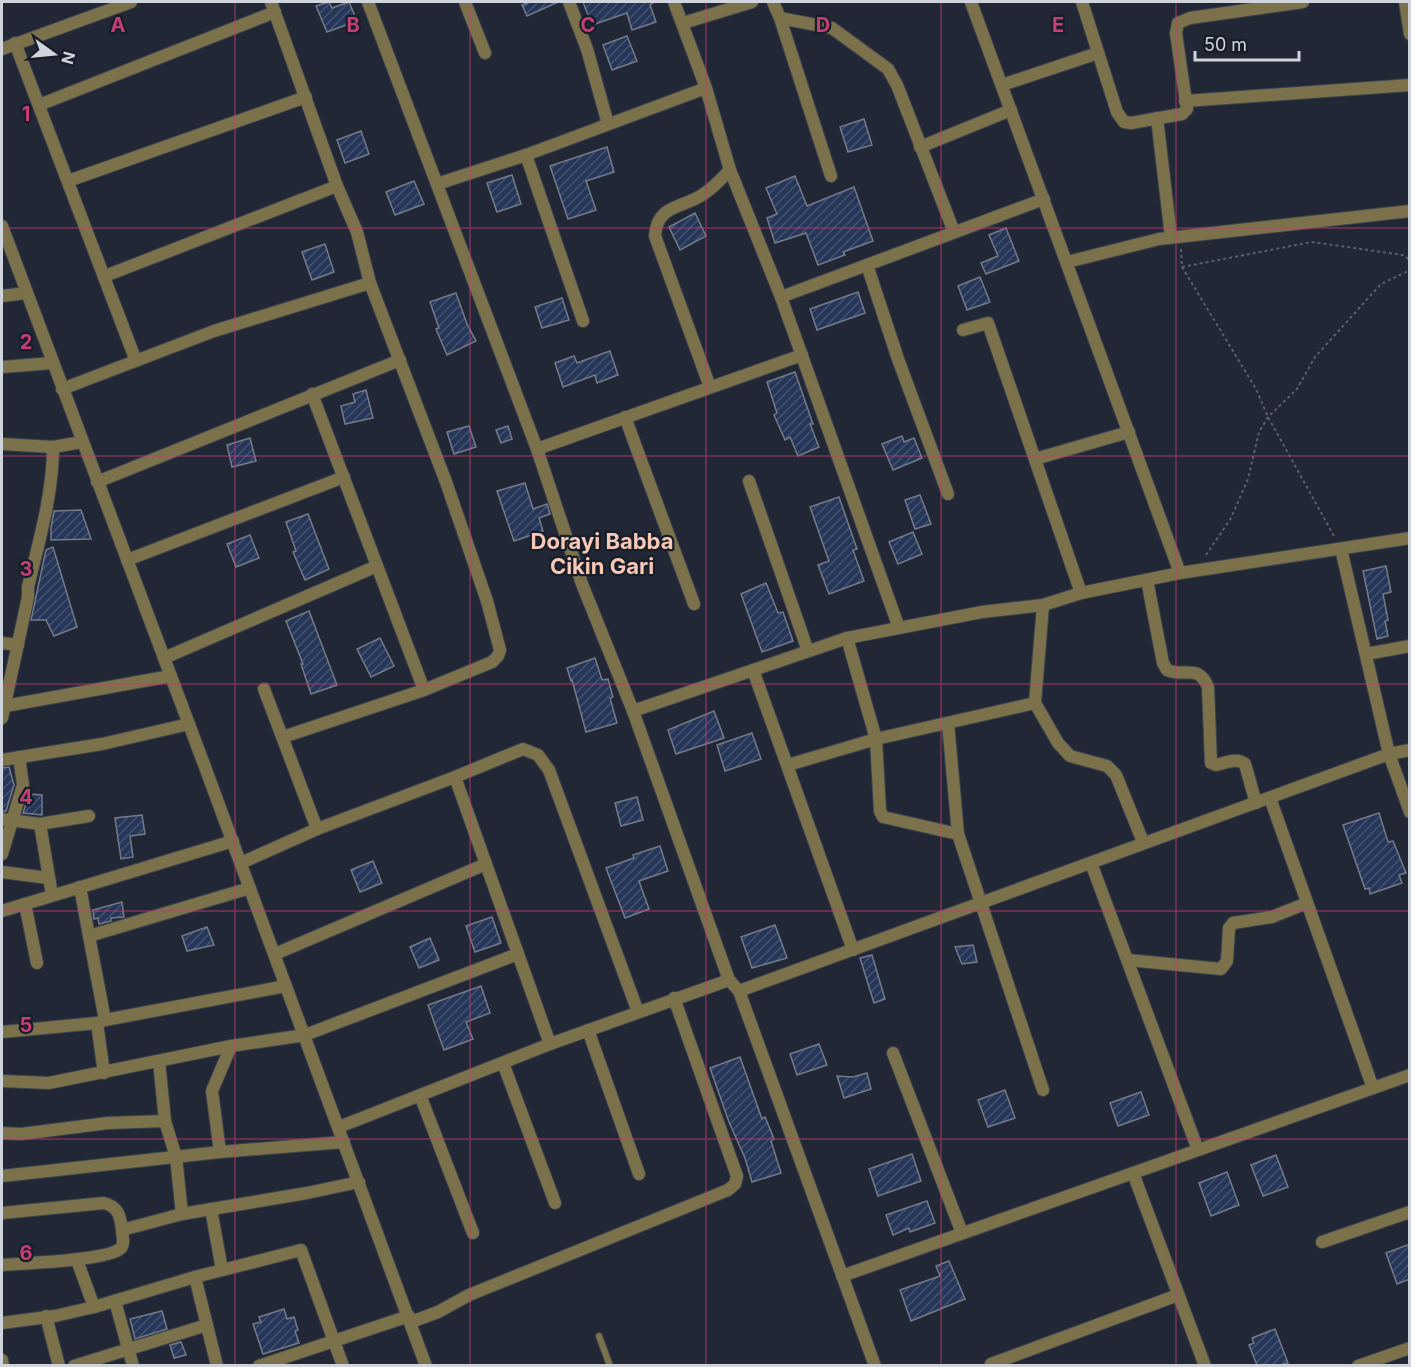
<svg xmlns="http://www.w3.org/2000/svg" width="1411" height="1367" viewBox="0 0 1411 1367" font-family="Inter,sans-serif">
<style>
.building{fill:url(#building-hatch);stroke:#737b8b;stroke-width:1.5}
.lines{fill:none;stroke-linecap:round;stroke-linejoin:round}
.service-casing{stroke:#3d434f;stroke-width:8}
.minor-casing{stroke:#3d434f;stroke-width:14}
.tertiary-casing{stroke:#3d434f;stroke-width:14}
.path{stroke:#5a5f6b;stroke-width:2;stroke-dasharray:3 3;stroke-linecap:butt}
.service{stroke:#7b714b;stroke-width:6}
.minor{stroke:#7b714b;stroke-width:12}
.tertiary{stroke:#7b714b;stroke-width:12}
.grid{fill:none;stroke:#c53e75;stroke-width:1.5;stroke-opacity:0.55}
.labels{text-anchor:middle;stroke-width:4.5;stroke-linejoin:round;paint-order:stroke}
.district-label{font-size:22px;font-weight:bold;fill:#f7c8b5;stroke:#171e2a}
.grid-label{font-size:20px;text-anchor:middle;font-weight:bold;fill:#c53e75;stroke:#171e2a;stroke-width:4.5;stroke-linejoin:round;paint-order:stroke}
</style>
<defs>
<pattern id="building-hatch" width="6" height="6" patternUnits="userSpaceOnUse" patternTransform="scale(1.5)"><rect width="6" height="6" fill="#253658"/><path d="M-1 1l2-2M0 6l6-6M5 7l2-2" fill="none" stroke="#445270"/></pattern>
</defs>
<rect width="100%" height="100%" fill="#212734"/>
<g class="building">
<polygon points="329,2 332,8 349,2 357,21 327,32 316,6"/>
<polygon points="530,2 558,2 527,16 522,5"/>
<polygon points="583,2 654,2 650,5 656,22 632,30 627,13 592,25"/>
<polygon points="627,36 637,61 612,70 603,45"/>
<polygon points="864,119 872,145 848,152 840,127"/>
<polygon points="361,131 369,154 345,163 337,140"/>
<polygon points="607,147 614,172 586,181 596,210 568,219 550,166"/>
<polygon points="512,175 521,204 497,212 487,183"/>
<polygon points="795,176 807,206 854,187 873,241 843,252 845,255 818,265 806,233 775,243 767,218 777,214 766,188"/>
<polygon points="414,181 424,204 395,215 386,192"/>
<polygon points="695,213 706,236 680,250 669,227"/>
<polygon points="1006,228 1019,261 986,274 981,263 998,256 989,235"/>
<polygon points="325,244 334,272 312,280 302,252"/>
<polygon points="980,277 990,302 967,310 958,286"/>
<polygon points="858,292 865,313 817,330 810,309"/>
<polygon points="456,293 467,324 476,341 447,355 436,329 439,328 430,302"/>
<polygon points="562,298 569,320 542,328 535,307"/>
<polygon points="610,351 618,375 597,383 595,375 563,387 555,363 574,356 577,363"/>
<polygon points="795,372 813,424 810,424 819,447 798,456 790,437 785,440 774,415 777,413 767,382"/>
<polygon points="366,390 373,418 345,424 341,406 355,402 353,394"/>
<polygon points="469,426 476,447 454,454 447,432"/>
<polygon points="508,426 512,439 501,443 496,430"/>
<polygon points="902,436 904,442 914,438 922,458 893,470 882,444"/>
<polygon points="250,438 256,461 232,467 227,445"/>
<polygon points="525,483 533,509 547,504 550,514 539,518 543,531 514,541 497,491"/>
<polygon points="920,495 931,524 915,529 905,500"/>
<polygon points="839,497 857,549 853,550 864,581 829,594 818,565 829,561 810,507"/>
<polygon points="81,510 91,539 51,540 51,528 54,511"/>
<polygon points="308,514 329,569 305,580 293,552 296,551 286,522"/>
<polygon points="913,532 922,554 898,564 889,542"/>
<polygon points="250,535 259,558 236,567 227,544"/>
<polygon points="53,547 77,627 54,636 46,620 31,620 46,550"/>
<polygon points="1386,566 1391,592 1383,594 1388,620 1385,621 1388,636 1377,639 1363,571"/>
<polygon points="766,583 778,613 783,612 793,641 762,652 741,594"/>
<polygon points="309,611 337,685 311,694 301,664 303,664 286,621"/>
<polygon points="380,638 394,666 371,677 357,649"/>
<polygon points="595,658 602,680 608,679 613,697 610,698 617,723 586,732 572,680 571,681 567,668"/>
<polygon points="714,711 724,738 676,754 668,730"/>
<polygon points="752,733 761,759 725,771 717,745"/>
<polygon points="9,767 14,785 6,811 2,811 2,768"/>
<polygon points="29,794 42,795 42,815 23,813"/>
<polygon points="637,797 643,820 621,826 615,803"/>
<polygon points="1379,813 1388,842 1393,841 1406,873 1399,875 1402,883 1370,894 1369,888 1365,889 1343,825"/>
<polygon points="142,815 145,834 130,836 133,857 121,859 115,818"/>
<polygon points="660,846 668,871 639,881 649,909 625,918 606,868 634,858 633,855"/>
<polygon points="373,861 382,883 360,892 351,870"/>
<polygon points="122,902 124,917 111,918 111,921 99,924 98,918 94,919 93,910"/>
<polygon points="492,917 501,943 475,952 466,926"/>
<polygon points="775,925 787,958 752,968 741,937"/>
<polygon points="207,927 214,945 187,951 182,936"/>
<polygon points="430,938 439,960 419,968 410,947"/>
<polygon points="973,945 977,962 962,964 955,947"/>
<polygon points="872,955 885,999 874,1003 860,958"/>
<polygon points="481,986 490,1013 466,1022 473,1039 444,1050 428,1005"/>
<polygon points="819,1044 827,1065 797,1075 790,1054"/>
<polygon points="740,1057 762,1119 765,1117 774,1139 771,1141 781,1173 752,1182 745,1158 729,1122 710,1068"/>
<polygon points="867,1073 871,1089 844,1098 837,1076 853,1077"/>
<polygon points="1005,1090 1015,1118 988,1127 978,1100"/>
<polygon points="1141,1092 1149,1115 1118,1126 1110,1103"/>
<polygon points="912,1154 921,1181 878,1196 869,1169"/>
<polygon points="1276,1155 1288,1187 1263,1196 1251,1165"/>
<polygon points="1227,1172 1239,1205 1211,1216 1199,1183"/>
<polygon points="927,1201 935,1223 910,1232 909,1228 893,1235 886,1215"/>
<polygon points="1410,1244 1410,1279 1397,1284 1386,1253"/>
<polygon points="949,1261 965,1299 911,1321 900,1290 940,1276 936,1266"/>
<polygon points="284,1309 287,1319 294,1317 298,1330 295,1331 299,1343 263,1354 253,1324 261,1322 259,1317"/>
<polygon points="162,1311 167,1329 135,1339 130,1319"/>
<polygon points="1275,1329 1288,1363 1281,1365 1257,1365 1249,1345 1254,1343 1252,1338"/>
<polygon points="181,1342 186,1355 174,1358 170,1345"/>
</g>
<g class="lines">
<defs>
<polyline id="service" points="599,1336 610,1366"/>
<g id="minor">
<polyline points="271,2 337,186 357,232 370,283 446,482 487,601 500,650 498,656 492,662 424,690 283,737"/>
<polyline points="368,2 537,449 582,584 633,711 729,980 739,991 875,1366"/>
<polyline points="465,2 485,53"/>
<polyline points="569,2 587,49 608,124"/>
<polyline points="674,2 706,88 730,170 781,297 899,628"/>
<polyline points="773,2 780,18 831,176"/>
<polyline points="971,2 1180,573"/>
<polyline points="1082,2 1117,112 1124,122 1131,123 1182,114 1187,109 1176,33 1178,23 1190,18 1303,2"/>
<polyline points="1405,2 1410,34"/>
<polyline points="780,18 832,28 888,69 897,85 954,232"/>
<polyline points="683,23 752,2"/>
<polyline points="15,43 136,361"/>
<polyline points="2,49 131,2"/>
<polyline points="1002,85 1098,53"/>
<polyline points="1185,101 1410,85"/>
<polyline points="39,105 275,12"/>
<polyline points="1157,118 1171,237"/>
<polyline points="920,147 1011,110"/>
<polyline points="526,155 583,321"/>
<polyline points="68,181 306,97"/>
<polyline points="437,184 526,155 706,88"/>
<polyline points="1067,262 1159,239 1410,211"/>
<polyline points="867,265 898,359 948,494"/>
<polyline points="105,276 337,186"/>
<polyline points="2,296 26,293"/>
<polyline points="781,297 1044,199"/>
<polyline points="963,330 988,323 1081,593"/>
<polyline points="2,367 52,363"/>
<path d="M710,387L655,236C657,203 684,209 705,193C714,187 722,178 730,170"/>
<polyline points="62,389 214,331 370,283"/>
<polyline points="312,394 424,690"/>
<polyline points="625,417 694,604"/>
<path d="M2,444L53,447C53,494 39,541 28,587V597L2,718"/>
<polyline points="53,447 82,442"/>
<polyline points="537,449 802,355"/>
<polyline points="1035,459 1129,432"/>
<polyline points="749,481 808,651"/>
<polyline points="97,482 400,360"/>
<polyline points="1341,549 1389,754 1410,812"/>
<polyline points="127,560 344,477"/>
<path d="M1147,580L1163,663L1167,670C1185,678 1198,663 1208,687L1211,763L1216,765C1225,763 1237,757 1245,764L1256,803"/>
<polyline points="1043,605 1035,703 1058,743 1070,756 1107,766 1116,775 1143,842"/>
<polyline points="847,638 876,739 880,811 883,817 958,834"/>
<polyline points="2,643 18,645"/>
<polyline points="1366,654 1410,646"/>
<polyline points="164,658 377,566"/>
<polyline points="753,670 853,950"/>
<polyline points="264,689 317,829"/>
<polyline points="5,706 171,676"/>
<polyline points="633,711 847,638 982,612 1043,605 1081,593 1180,573 1410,538"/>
<polyline points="948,723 958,834 1043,1090"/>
<polyline points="2,760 102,744 189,724"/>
<polyline points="788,765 876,739 1035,703"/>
<polyline points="455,777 550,1044"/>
<polyline points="1270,798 1373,1088"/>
<polyline points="2,819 40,824 52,895"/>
<polyline points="40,824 89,816"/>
<polyline points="2,854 23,785 19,757"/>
<polyline points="241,863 317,829 455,777 523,749 538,755 549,770 638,1012"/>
<polyline points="1091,863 1198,1150"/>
<polyline points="2,872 48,878"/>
<polyline points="80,887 89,936"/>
<polyline points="25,904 37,963"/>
<polyline points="2,911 233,841"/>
<polyline points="275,954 486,864"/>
<polyline points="1128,960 1221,969 1227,961 1229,928 1233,923 1272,917 1307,903"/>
<polyline points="739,991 1389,754 1410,750"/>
<polyline points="105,1020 286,986"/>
<polyline points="588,1030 639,1174"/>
<polyline points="2,1032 97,1023"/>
<polyline points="893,1053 962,1233"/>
<polyline points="159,1061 165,1121 176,1157 182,1214"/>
<polyline points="503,1063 555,1203"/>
<polyline points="104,1073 97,1023 105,1020 89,936 250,888"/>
<polyline points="2,1081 49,1083 231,1046 305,1035 518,954"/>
<polyline points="420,1095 473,1233"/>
<polyline points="339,1127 550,1044 729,980"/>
<polyline points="2,1133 21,1134 108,1123 165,1121"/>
<polyline points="220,1152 212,1091 231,1046"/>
<polyline points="1133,1173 1205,1366"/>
<polyline points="2,1176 220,1152 344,1142"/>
<polyline points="211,1209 222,1270"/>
<path d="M2,1213L104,1203C119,1207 120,1216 122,1230L182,1214L307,1193L359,1182"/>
<polyline points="1322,1242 1410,1212"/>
<polyline points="77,1260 94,1307"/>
<path d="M2,1265C23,1263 108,1261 121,1248C125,1243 122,1235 122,1230"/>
<polyline points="842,1276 1410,1075"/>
<polyline points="195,1277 217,1366"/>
<polyline points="115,1301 133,1366"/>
<polyline points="46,1316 59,1366"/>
<polyline points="411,1322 438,1312 469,1295 728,1190 735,1184 737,1176 674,998"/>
<polyline points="2,1323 55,1316 94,1307 195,1277 301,1250 343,1366"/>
<polyline points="2,1360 3,1366"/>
<polyline points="991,1364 1178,1295"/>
<polyline points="74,1366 207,1325"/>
<polyline points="259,1366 409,1316"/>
<polyline points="1358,1366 1410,1348"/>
</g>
<polyline id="tertiary" points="2,226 205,767 426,1366"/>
</defs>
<use href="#service" class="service-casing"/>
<use href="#minor" class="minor-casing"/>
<use href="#tertiary" class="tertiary-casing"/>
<g class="path">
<polyline points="1181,249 1182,267 1256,389 1268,417 1334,536"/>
<polyline points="1182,267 1312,242 1403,255 1410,260"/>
<polyline points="1206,555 1231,518 1248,479 1259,432 1268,417 1297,389 1315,357 1381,284 1410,270"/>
</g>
<use href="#service" class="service"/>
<use href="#minor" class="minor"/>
<use href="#tertiary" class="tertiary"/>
</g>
<path class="grid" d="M235,2V1366M470,2V1366M706,2V1366M941,2V1366M1176,2V1366M2,228H1410M2,456H1410M2,684H1410M2,911H1410M2,1139H1410"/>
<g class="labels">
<g class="district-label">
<text x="602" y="549">Dorayi Babba<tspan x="602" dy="25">Cikin Gari</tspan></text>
</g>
</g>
<g class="grid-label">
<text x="118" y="32">A</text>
<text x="353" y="32">B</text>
<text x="588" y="32">C</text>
<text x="823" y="32">D</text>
<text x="1058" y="32">E</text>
<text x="26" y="121">1</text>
<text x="26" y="349">2</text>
<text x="26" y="576">3</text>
<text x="26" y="804">4</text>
<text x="26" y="1032">5</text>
<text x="26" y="1260">6</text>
</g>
<rect width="1411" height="1367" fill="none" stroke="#d0d5dd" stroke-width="6"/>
<g transform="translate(54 54) rotate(105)" stroke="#171e2a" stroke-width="4.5" paint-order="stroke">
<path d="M0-4.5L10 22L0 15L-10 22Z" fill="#d0d5dd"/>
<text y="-9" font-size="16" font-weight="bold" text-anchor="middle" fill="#d0d5dd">N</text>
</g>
<path d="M1195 51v9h104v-9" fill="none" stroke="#d0d5dd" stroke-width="3"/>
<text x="1204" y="51" font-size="18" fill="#d0d5dd" stroke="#171e2a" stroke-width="4.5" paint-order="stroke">50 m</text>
</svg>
